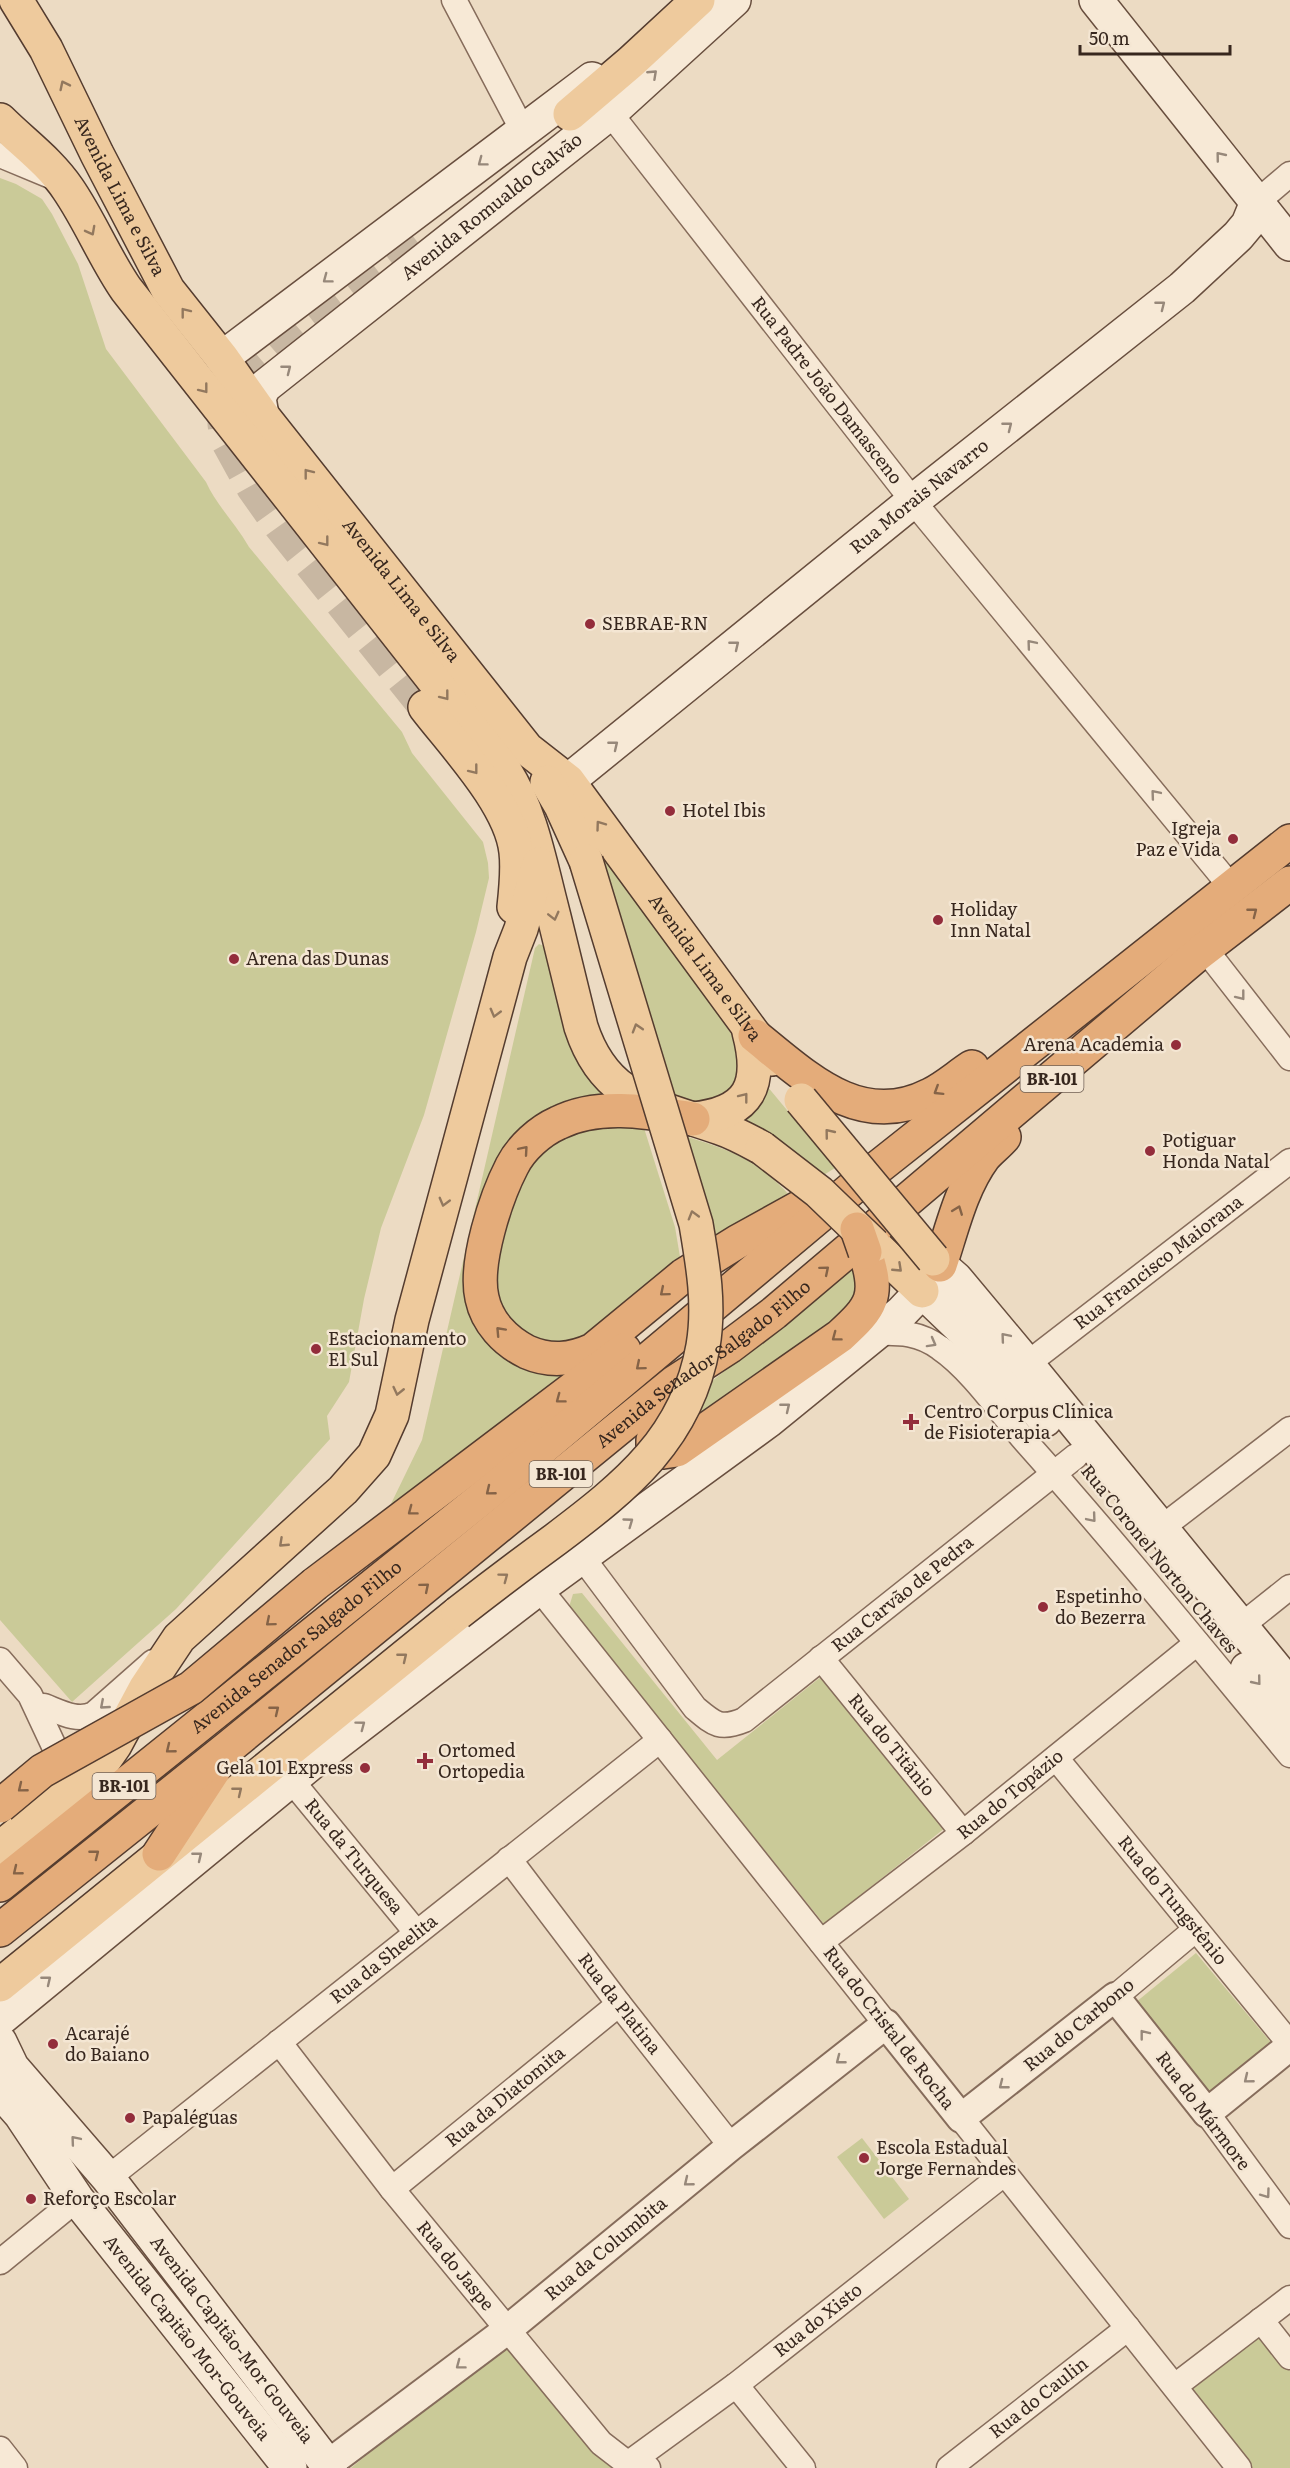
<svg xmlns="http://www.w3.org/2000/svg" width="1290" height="2468" viewBox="0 0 1290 2468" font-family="Literata,serif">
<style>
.green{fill:#caca98}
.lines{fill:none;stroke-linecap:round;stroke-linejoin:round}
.primary-tunnel{stroke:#c8b7a2;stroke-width:33;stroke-dasharray:33 16;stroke-linecap:butt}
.minor-casing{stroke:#866c5b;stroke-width:27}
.tertiary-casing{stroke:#866c5b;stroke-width:32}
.secondary-casing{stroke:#684e3e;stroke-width:36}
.primary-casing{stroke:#543c2f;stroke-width:36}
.trunk-casing{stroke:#543c2f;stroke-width:36}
.minor{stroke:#f7e9d6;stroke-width:24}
.tertiary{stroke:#f7e9d6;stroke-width:28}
.secondary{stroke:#f7e9d6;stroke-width:33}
.primary{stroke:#eeca9d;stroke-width:33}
.trunk{stroke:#e4ac7a;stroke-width:33}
.primary-bridge-casing{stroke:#543c2f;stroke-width:36;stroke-linecap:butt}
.trunk-bridge-casing{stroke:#543c2f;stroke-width:36;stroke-linecap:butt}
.primary-bridge{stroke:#eeca9d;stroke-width:33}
.trunk-bridge{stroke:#e4ac7a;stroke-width:33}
.oneway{stroke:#97887a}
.oneway2{stroke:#92785e}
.oneway3{stroke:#856347}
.poi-dot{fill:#932d3b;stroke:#f4e6d3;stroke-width:2}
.labels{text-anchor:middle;stroke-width:5;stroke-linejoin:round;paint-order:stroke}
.shield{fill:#f4e6d3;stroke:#706054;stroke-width:1.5}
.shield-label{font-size:16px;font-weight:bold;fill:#37271e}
.street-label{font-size:18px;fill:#37271e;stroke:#f4e6d3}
.poi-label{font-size:18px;fill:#37271e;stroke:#f4e6d3;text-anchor:start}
</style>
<rect width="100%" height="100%" fill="#ecdbc3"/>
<g class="green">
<path d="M0,178L16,184L42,199L52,214L78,264L106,349L206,482C217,506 236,524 249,547L402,732L412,753L483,842L488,863L489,878L476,932L424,1115L381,1228L364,1299L349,1382L327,1416L330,1439L176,1609L72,1702L0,1620Z"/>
<polygon points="598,843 746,1055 746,1075 723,1107 676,1100"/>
<polygon points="539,944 551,949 619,1099 529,1123 469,1311 474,1327 487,1344 506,1359 530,1369 596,1356 387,1512 422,1440 535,948"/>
<polygon points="762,1080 835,1168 822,1176 787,1145 734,1118"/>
<polygon points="596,1124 644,1128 675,1227 682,1269 567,1349 523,1335 497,1305 490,1279 515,1181 543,1146"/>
<path d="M684,1136C731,1150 758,1160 791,1197L716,1250Z"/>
<polygon points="854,1266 864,1296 678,1444 706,1386"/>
<polygon points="582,1593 717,1760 822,1676 945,1828 824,1924 569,1607 573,1594"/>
<polygon points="1196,1953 1273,2045 1207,2099 1130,2007"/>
<polygon points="862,2138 909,2199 884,2219 837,2157"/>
<polygon points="1261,2335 1290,2371 1290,2468 1249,2468 1189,2392"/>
<polygon points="506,2338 623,2468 351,2468"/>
</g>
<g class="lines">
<polyline class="primary-tunnel" points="412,235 304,318 250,365 230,389 227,397 224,424 226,439 253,488 280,526 425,707"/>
<defs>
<g id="minor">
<polyline points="454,0 523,131"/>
<path id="s1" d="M610,113L913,501L1232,888"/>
<polyline points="0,155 53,177"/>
<polyline points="1257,202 1290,174"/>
<polyline points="1205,949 1290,1058"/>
<path d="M876,1333C900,1332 920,1333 940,1348C971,1369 1001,1413 1026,1442C1117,1544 1203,1650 1290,1755"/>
<path id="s2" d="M1027,1364L1290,1161"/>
<polyline points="1160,1529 1290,1429"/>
<path id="s3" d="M582,1557L695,1708C714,1724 720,1730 744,1720L1076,1456"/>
<polyline points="539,1588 886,2024"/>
<polyline points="1241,1626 1290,1587"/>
<path id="s4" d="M821,1658L963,1833"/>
<polyline points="0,1660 30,1695 67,1774"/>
<path d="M44,1706C60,1712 77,1722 94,1714L153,1662"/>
<path id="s5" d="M1056,1758L1290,2044"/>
<path id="s6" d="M291,1780L416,1932"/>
<path id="s7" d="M509,1859L619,2004L731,2146"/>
<path id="s8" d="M821,1942L963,1833L1197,1643"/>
<polyline points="1115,1997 1195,1930"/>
<path id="s9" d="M279,2042L392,2189L601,2443L623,2460L648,2468"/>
<polyline points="1207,2113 1290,2226"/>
<polyline points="961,2118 1239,2468"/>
<path id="s10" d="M108,2178L660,1740"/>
<path id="s11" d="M392,2189L619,2004"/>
<polyline points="0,2262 77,2199"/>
<polyline points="1261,2320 1290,2357"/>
<polyline points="736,2385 803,2468"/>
<polyline points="1175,2386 1290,2298"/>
<polyline points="0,2449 15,2468"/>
<path id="s12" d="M629,2463L736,2385L1005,2173"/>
<path id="s13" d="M949,2468L1128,2328"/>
</g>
<g id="tertiary">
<path id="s14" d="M323,2468L507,2330L731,2146L886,2024L961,2118L1115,1997L1207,2113L1290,2046"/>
</g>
<g id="secondary">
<polyline points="1096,0 1290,244"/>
<polyline points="222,358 592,79"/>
<path id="s15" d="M262,415L259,398L264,387L610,113L734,0"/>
<path id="s16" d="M568,781L913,501L1182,288L1238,236L1248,224L1257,202"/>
<polyline points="922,1291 992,1358 1045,1420"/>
<polyline points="1247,1669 1290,1722"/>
<polyline points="0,2019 315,1760 539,1588 768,1421 902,1312 922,1291 940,1265 956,1279 1027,1364 1290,1686"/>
<path id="s17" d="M0,2042L12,2067L108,2178L330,2468"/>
<path id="s18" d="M0,2091L21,2115L77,2199L290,2468"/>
</g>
<g id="primary">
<path id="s19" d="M16,0L46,49L97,154L168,290L222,358L262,415L527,749L568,781L772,1059"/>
<polyline points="570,114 631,62 698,0"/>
<path d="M0,120C23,143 50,162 68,189C90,221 104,257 126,289L505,771C529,809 538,853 549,897C560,940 570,983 581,1027C605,1101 655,1105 720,1128C735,1133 749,1141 762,1148"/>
<path d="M425,707C454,745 511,804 516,852C518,869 516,889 514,907"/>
<polyline points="547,782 561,806 586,861"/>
<path d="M693,1119C750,1113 763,1085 749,1032"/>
<polyline points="874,1245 922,1291"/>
<polyline points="0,1848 74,1789 101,1765 115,1745 145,1689 179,1638 343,1490 374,1455 392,1415 412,1320 510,957 521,929 539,864"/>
<polyline points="0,1985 458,1613"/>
</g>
<g id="trunk">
<path d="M755,1036C806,1077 860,1131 930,1095C945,1088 958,1076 972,1067"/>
<path d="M693,1119C650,1112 599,1102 558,1123C540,1131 521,1148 512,1166C496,1197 474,1263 482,1298C487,1322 505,1341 527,1352C550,1362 571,1360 593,1350L684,1275L737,1242L822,1195"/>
<path d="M940,1265C952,1229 961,1188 984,1157C990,1150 998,1144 1004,1137"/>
<path d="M658,1425L653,1440V1445L663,1452L677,1450L840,1336C872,1307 880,1296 865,1252"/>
<polyline points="315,1584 624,1350"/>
<polyline points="159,1854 214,1770"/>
<path id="s20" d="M0,1885L502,1482L862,1180L1290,841"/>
<path id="s21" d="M0,1930L229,1747L675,1382L729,1347L774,1313L1198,954L1290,883"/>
</g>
</defs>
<use href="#minor" class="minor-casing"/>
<use href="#tertiary" class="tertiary-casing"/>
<use href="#secondary" class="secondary-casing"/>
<use href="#primary" class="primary-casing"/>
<use href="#trunk" class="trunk-casing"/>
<use href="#minor" class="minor"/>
<use href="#tertiary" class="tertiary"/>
<use href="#secondary" class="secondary"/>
<use href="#primary" class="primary"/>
<use href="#trunk" class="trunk"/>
<defs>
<g id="primary-bridge">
<polyline points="801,1100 933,1259"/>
<polyline points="762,1148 819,1192 874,1245"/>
<path d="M458,1613C490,1588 523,1563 556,1539C626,1486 687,1438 703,1346C710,1305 703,1265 696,1224L586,861"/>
</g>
<g id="trunk-bridge">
<polyline points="857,1229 865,1252"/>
<polyline points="0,1806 42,1771 191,1688 315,1584"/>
</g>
</defs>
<use href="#primary-bridge" class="primary-bridge-casing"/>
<use href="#trunk-bridge" class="trunk-bridge-casing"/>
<use href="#primary-bridge" class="primary-bridge"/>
<use href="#trunk-bridge" class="trunk-bridge"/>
</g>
<defs><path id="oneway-chevron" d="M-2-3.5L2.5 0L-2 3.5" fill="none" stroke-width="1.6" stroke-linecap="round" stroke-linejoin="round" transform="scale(1.5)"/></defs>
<g class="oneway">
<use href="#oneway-chevron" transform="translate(653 74) rotate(-43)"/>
<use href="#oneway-chevron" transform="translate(1220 156) rotate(-129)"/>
<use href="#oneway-chevron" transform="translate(482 162) rotate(143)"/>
<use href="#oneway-chevron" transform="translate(327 279) rotate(143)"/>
<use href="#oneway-chevron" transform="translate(1161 305) rotate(-38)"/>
<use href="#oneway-chevron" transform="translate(287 369) rotate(-38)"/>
<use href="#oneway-chevron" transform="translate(1008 426) rotate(-38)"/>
<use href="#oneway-chevron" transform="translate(1031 644) rotate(-130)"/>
<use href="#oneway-chevron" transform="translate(735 645) rotate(-39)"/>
<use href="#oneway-chevron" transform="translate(614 745) rotate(-39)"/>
<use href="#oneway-chevron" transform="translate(1155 794) rotate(-130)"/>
<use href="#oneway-chevron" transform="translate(1241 996) rotate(52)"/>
<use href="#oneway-chevron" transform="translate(1005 1337) rotate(-130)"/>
<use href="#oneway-chevron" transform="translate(932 1343) rotate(29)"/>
<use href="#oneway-chevron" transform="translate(786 1407) rotate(-39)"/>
<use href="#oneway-chevron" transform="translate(1092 1518) rotate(50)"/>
<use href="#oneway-chevron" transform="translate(629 1522) rotate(-36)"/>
<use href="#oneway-chevron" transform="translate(1257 1681) rotate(51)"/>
<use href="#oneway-chevron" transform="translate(104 1705) rotate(139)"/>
<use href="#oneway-chevron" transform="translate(361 1725) rotate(-37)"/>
<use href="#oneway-chevron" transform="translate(198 1856) rotate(-39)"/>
<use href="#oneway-chevron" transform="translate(47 1980) rotate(-39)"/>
<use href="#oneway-chevron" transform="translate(1144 2034) rotate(-128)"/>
<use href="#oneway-chevron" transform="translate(840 2060) rotate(142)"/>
<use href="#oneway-chevron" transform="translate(1248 2079) rotate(141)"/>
<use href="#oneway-chevron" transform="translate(1003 2085) rotate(142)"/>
<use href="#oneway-chevron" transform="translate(75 2140) rotate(-130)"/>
<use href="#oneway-chevron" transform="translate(688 2182) rotate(141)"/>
<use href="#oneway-chevron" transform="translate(1266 2194) rotate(54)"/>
<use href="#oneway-chevron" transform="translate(460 2365) rotate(143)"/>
</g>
<g class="oneway2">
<use href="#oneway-chevron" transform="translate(64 85) rotate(-116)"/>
<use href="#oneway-chevron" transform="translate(91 231) rotate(62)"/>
<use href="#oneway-chevron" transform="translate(185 312) rotate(-128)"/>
<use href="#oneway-chevron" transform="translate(204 389) rotate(52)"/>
<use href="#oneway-chevron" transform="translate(308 473) rotate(-128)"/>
<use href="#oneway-chevron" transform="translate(325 542) rotate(52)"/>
<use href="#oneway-chevron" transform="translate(445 696) rotate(52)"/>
<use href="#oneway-chevron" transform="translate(474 770) rotate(52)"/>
<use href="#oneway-chevron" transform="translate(600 825) rotate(-126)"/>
<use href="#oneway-chevron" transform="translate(554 916) rotate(76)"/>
<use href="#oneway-chevron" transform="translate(495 1013) rotate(105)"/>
<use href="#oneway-chevron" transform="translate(637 1028) rotate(-107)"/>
<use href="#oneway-chevron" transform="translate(744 1097) rotate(-52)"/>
<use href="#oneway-chevron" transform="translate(829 1133) rotate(-129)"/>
<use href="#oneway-chevron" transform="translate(444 1202) rotate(105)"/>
<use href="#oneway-chevron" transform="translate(693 1215) rotate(-106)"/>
<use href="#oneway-chevron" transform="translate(898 1268) rotate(43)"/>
<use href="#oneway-chevron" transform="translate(398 1391) rotate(103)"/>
<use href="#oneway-chevron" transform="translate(283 1543) rotate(137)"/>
<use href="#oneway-chevron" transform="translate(504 1577) rotate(-37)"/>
<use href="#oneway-chevron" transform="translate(403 1657) rotate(-39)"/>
<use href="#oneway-chevron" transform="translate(238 1791) rotate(-39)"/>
</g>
<g class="oneway3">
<use href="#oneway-chevron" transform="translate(1253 912) rotate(-38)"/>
<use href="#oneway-chevron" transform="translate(938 1091) rotate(148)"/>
<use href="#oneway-chevron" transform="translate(524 1150) rotate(-49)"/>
<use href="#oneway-chevron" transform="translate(958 1210) rotate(-69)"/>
<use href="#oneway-chevron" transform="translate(825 1270) rotate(-40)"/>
<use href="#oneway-chevron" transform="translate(664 1292) rotate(140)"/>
<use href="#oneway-chevron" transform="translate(500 1331) rotate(-133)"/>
<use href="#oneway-chevron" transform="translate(836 1337) rotate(143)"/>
<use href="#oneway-chevron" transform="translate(640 1366) rotate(140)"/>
<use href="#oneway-chevron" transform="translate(560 1399) rotate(143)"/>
<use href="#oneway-chevron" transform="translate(490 1491) rotate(141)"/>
<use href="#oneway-chevron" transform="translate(412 1511) rotate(143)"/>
<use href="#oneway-chevron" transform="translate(425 1587) rotate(-40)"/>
<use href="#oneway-chevron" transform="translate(270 1622) rotate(140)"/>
<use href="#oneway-chevron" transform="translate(275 1710) rotate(-39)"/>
<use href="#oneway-chevron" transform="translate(170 1749) rotate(141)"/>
<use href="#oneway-chevron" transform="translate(22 1788) rotate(141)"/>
<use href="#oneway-chevron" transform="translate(95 1854) rotate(-38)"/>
<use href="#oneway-chevron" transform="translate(17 1871) rotate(141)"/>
</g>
<g class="poi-dot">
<circle cx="590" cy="624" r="6"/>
<circle cx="670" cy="811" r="6"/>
<circle cx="1233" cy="839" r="6"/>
<circle cx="938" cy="920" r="6"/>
<circle cx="234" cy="959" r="6"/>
<circle cx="1176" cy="1045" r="6"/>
<circle cx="1150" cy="1151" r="6"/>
<circle cx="316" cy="1349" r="6"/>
<path d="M908 1413h6v6h6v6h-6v6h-6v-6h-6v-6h6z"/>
<circle cx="1043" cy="1607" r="6"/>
<path d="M422 1752h6v6h6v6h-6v6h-6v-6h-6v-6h6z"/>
<circle cx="365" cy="1768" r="6"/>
<circle cx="53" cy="2044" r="6"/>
<circle cx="130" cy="2118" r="6"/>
<circle cx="864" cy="2158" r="6"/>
<circle cx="31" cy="2199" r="6"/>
</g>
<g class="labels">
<g class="shield">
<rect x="1020.5" y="1066" width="63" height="26" rx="4.5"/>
<rect x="529.5" y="1461" width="63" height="26" rx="4.5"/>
<rect x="92.5" y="1773" width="63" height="26" rx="4.5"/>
</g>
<g class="shield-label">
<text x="1052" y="1085">BR-101</text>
<text x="561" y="1480">BR-101</text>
<text x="124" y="1792">BR-101</text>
</g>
<g class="street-label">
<text dy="6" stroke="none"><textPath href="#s19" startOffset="222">Avenida Lima e Silva</textPath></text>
<text dy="6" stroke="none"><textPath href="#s15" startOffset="320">Avenida Romualdo Galvão</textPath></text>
<text dy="6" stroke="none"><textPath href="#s1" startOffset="352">Rua Padre João Damasceno</textPath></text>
<text dy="6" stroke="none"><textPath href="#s16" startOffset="452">Rua Morais Navarro</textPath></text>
<text dy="6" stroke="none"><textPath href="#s19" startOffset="708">Avenida Lima e Silva</textPath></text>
<text dy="6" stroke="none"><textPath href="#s19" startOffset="1194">Avenida Lima e Silva</textPath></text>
<text dy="6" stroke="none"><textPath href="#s2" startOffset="166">Rua Francisco Maiorana</textPath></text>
<text dy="6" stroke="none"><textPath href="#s21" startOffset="903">Avenida Senador Salgado Filho</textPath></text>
<text transform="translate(1159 1559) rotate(51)" y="6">Rua Coronel Norton Chaves</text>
<text dy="6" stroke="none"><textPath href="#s3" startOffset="446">Rua Carvão de Pedra</textPath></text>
<text dy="6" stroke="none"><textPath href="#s20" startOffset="380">Avenida Senador Salgado Filho</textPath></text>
<text dy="6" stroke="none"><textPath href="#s4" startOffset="112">Rua do Titãnio</textPath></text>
<text dy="6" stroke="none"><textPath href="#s8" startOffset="240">Rua do Topázio</textPath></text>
<text dy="6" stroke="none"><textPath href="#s6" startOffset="99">Rua da Turquesa</textPath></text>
<text dy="6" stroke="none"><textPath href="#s5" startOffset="184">Rua do Tungstênio</textPath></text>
<text dy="6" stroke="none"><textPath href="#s10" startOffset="352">Rua da Sheelita</textPath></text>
<text dy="6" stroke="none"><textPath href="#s7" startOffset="182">Rua da Platina</textPath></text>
<text transform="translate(1079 2025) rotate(-39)" y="6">Rua do Carbono</text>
<text transform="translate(889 2028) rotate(52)" y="6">Rua do Cristal de Rocha</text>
<text dy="6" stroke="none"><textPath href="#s11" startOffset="146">Rua da Diatomita</textPath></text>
<text transform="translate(1203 2111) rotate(53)" y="6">Rua do Mármore</text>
<text dy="6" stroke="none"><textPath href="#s14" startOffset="358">Rua da Columbita</textPath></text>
<text dy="6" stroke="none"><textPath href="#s9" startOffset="285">Rua do Jaspe</textPath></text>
<text dy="6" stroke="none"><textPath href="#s12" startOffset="237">Rua do Xisto</textPath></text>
<text dy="6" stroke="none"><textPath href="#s18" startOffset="310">Avenida Capitão Mor-Gouveia</textPath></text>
<text dy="6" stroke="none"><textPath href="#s17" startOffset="378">Avenida Capitão-Mor Gouveia</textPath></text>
<text dy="6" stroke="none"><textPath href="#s13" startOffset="114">Rua do Caulin</textPath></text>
</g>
<g class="poi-label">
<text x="602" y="630">SEBRAE-RN</text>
<text x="682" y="817">Hotel Ibis</text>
<text x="1221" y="835" text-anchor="end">Igreja<tspan x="1221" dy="21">Paz e Vida</tspan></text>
<text x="950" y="916">Holiday<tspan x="950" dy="21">Inn Natal</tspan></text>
<text x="246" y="965">Arena das Dunas</text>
<text x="1164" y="1051" text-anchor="end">Arena Academia</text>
<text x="1162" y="1147">Potiguar<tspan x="1162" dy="21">Honda Natal</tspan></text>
<text x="328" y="1345">Estacionamento<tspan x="328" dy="21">E1 Sul</tspan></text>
<text x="924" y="1418">Centro Corpus Clínica<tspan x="924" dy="21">de Fisioterapia</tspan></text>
<text x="1055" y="1603">Espetinho<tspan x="1055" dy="21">do Bezerra</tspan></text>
<text x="438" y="1757">Ortomed<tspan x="438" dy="21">Ortopedia</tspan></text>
<text x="353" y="1774" text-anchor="end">Gela 101 Express</text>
<text x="65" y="2040">Acarajé<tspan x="65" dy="21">do Baiano</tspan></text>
<text x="142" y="2124">Papaléguas</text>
<text x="876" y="2154">Escola Estadual<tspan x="876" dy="21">Jorge Fernandes</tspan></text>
<text x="43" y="2205">Reforço Escolar</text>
</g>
</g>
<path d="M1080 45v9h150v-9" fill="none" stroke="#37271e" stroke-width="3"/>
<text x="1089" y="45" font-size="18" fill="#37271e" stroke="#f4e6d3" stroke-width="4.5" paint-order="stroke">50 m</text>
</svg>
